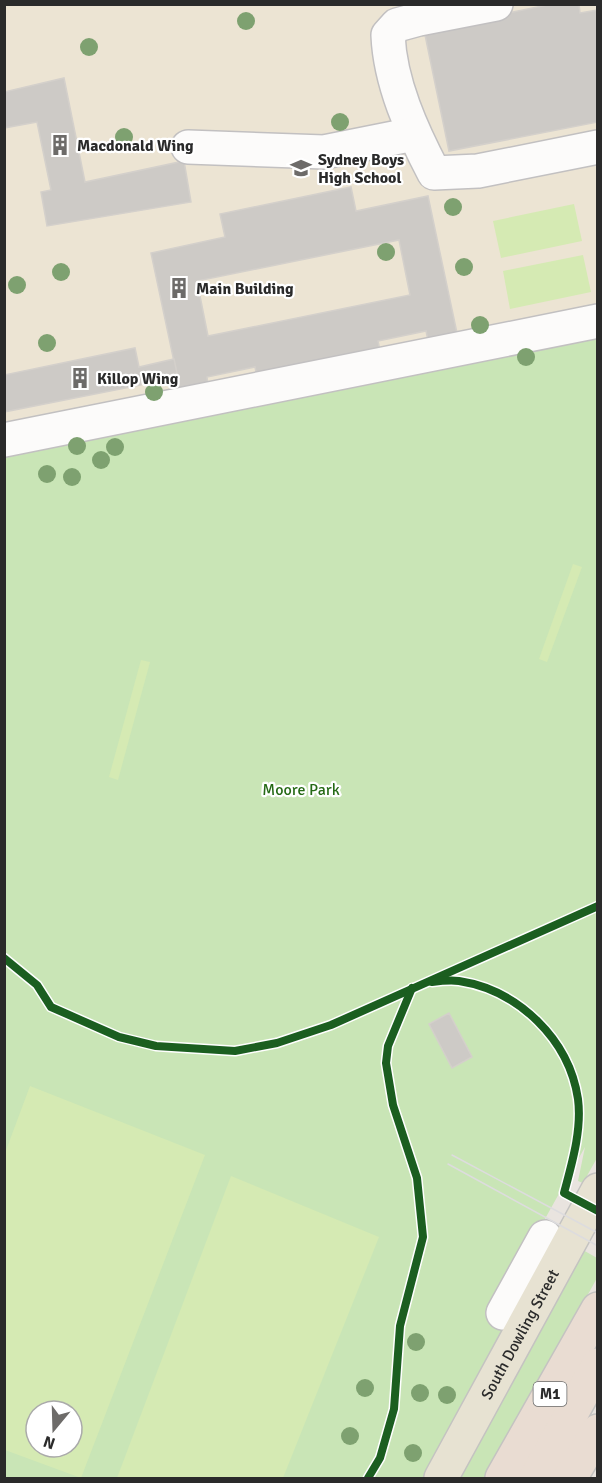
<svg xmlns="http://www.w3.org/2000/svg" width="602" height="1483" viewBox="0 0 602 1483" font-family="Signika,sans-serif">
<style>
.education{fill:#ece4d3}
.green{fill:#c9e5b6;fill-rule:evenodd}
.pitch{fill:#d5eab3;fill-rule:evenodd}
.building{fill:#cdcac6;stroke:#d4d0cb;stroke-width:1.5;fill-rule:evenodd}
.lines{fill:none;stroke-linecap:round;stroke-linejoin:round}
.minor-casing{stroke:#c2c0c1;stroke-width:36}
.major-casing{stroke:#c4c3c1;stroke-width:36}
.highway-casing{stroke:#c4c3c1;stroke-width:36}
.minor{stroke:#fcfbfa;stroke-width:33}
.major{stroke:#e7e2d2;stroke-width:33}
.highway{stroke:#e9dcd2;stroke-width:33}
.tram{stroke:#dddcde;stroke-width:1.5}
.cycleway-casing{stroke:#fff;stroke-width:11}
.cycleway{stroke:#1b5e20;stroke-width:8}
.tree{fill:#7ea170}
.labels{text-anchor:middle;stroke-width:4.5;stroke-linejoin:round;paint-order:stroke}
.shield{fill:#fff;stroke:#6a6a6a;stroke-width:1.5}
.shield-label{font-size:15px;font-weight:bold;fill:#2a2a2a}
.poi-label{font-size:16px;font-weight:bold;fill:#2a2a2a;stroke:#fff;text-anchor:start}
.park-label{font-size:16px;fill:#266a16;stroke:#fff}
.street-label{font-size:16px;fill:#2a2a2a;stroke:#fff}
</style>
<rect width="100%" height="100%" fill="#e9e4df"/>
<polygon class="education" points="5,5 597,5 597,331 5,454"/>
<g class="green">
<path d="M597,331V1158L583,1183L578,1181L585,1147L492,1314L509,1324L423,1478H5L4,454ZM36,1411H72V1447H36Z"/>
<polygon points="583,1250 597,1258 597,1278 487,1478 458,1478"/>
</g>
<g class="pitch">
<polygon points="574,204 582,241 501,258 493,221"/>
<polygon points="583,255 591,292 510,309 503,271"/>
<polygon points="573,564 582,567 547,662 539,659"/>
<polygon points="141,660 150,662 118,780 109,777"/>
<path d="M30,1086L205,1155L81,1478L5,1450V1153ZM36,1411H72V1447H36Z"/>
<polygon points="231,1176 379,1237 283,1478 117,1478"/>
</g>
<g class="building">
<polygon points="552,4 579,4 580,13 598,10 598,122 449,151 424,30"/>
<polygon points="64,78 85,182 184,161 191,202 47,226 41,192 51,190 37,122 4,128 4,92"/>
<path d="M351,187L356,211L428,196L457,333L428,340L426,331L378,341L381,356L258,382L255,367L207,377L208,385L180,390L151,253L225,237L220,214ZM399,240L410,295L208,336L197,281Z"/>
<polygon points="135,348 139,367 174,359 177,373 141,381 141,385 4,412 4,375"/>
<polygon points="449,1013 472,1057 452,1068 429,1024"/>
</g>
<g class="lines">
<defs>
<g id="minor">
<path d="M496,4L419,19L397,25L388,35C390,83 412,131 434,173L478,171L598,147"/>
<polyline points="188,147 324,152 414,134"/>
<polyline points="4,440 598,321"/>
<polyline points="503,1313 545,1237"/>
</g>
<g id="major">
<path id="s1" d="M441,1478L598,1190"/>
</g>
<g id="highway">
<polyline points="502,1478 598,1309"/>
<polyline points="536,1478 598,1365"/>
<polyline points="570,1478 598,1431"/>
</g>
</defs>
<use href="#minor" class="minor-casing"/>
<use href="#major" class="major-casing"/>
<use href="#highway" class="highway-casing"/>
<use href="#minor" class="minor"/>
<use href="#major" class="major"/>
<use href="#highway" class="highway"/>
<g class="tram">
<polyline points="452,1155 598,1233"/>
<polyline points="448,1164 598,1246"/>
</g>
<defs>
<g id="cycleway">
<polyline points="4,958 37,985 51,1007 119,1037 156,1046 235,1051 277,1043 331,1025 598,906"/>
<path d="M432,982C440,981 450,980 459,981C518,990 569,1039 578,1099C582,1130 572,1163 564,1193L598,1211"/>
<polyline points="368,1478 380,1458 394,1409 400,1326 423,1237 417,1178 393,1105 386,1063 388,1046 412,988"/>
</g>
</defs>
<use href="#cycleway" class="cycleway-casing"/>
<use href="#cycleway" class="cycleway"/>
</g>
<g class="tree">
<circle cx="246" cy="21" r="9"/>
<circle cx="89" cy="47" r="9"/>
<circle cx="340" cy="122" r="9"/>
<circle cx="124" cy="137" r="9"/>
<circle cx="453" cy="207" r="9"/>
<circle cx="386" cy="252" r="9"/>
<circle cx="464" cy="267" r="9"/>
<circle cx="61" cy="272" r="9"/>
<circle cx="17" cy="285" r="9"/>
<circle cx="480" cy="325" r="9"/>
<circle cx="47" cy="343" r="9"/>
<circle cx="526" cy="357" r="9"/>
<circle cx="154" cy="392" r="9"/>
<circle cx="77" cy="446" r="9"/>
<circle cx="115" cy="447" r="9"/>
<circle cx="101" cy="460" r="9"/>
<circle cx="47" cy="474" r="9"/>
<circle cx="72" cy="477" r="9"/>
<circle cx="416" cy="1342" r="9"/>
<circle cx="365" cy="1388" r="9"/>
<circle cx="420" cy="1393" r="9"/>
<circle cx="447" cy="1395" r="9"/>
<circle cx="350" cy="1436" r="9"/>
<circle cx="413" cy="1453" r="9"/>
</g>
<defs>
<symbol id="building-bare" viewBox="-9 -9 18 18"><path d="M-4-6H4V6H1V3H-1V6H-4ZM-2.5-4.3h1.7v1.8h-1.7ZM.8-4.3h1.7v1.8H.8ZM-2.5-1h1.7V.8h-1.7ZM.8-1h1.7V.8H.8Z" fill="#6d6b69" stroke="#fff" stroke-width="2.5" paint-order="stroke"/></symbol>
<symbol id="school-bare" viewBox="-9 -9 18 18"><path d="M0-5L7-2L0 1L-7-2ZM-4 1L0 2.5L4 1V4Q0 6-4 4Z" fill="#6d6b69" stroke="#fff" stroke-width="2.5" paint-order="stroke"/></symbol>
</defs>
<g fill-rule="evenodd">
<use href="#building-bare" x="45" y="130" width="30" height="30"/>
<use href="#school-bare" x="286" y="153" width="30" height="30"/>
<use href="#building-bare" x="164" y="273" width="30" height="30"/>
<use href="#building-bare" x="65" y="363" width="30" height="30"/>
</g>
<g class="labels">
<rect class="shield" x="533.5" y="1382" width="33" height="24" rx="4.5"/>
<g class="shield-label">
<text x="550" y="1399">M1</text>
</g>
<g class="poi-label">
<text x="77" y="151">Macdonald Wing</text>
<text x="318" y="165">Sydney Boys<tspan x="318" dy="18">High School</tspan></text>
<text x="196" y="294">Main Building</text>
<text x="97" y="384">Killop Wing</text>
</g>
<g class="park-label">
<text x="301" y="795">Moore Park</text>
</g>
<g class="street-label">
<text dy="6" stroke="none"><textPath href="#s1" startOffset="164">South Dowling Street</textPath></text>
</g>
</g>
<rect width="602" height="1483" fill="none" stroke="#2a2a2a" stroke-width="12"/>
<g transform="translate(54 1429) rotate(199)"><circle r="28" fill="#ffffff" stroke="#aaaaaa" stroke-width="1.5"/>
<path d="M0-4.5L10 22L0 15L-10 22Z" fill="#6d6b69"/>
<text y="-9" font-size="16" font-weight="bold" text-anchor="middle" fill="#2a2a2a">N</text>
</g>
</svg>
